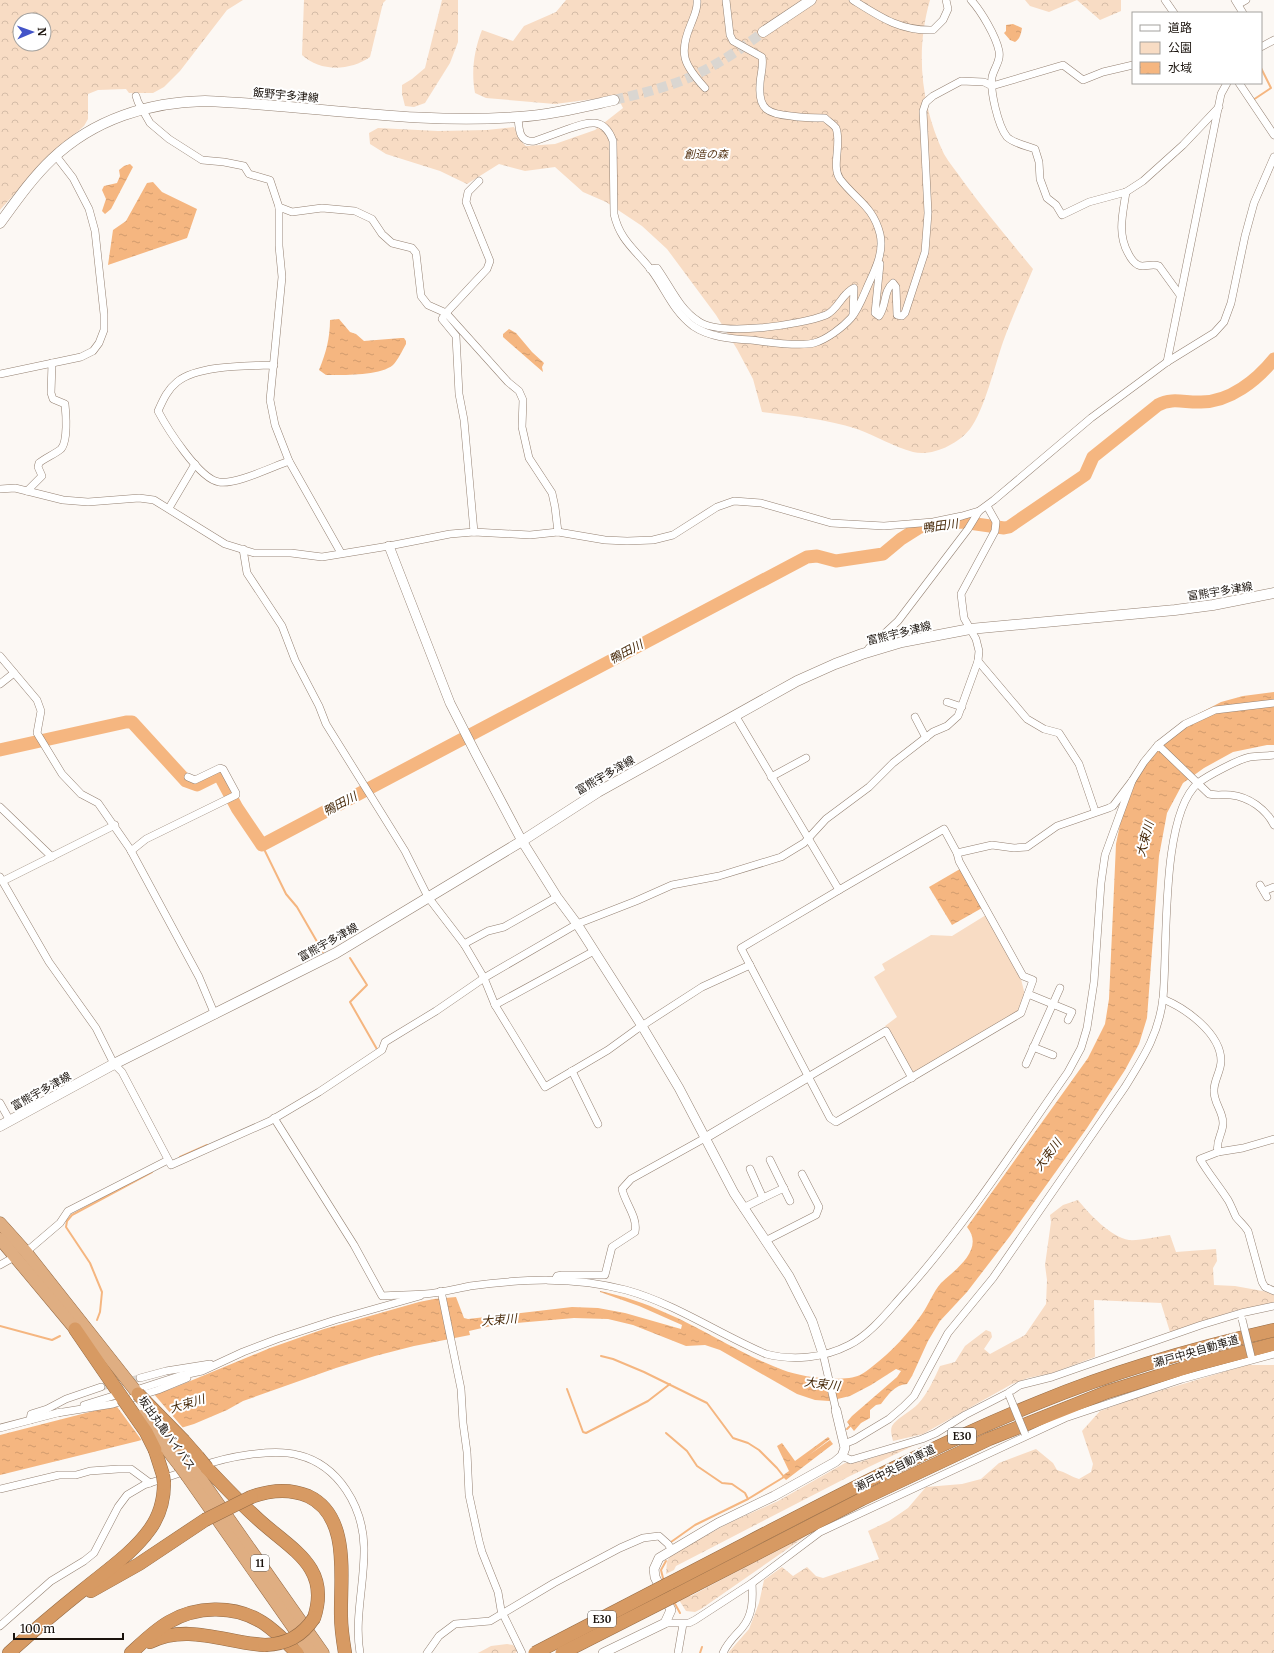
<svg xmlns="http://www.w3.org/2000/svg" width="1274" height="1653" viewBox="0 0 1274 1653" font-family="Merriweather,'Noto Sans JP',serif">
<style>
.green{fill:#f8dcc4}
.forest{fill:url(#forest-crowns);fill-rule:evenodd}
.water{fill:url(#water-ripples)}
.pier{fill:#fcf8f4}
.lines{fill:none;stroke-linecap:round;stroke-linejoin:round}
.stream{stroke:#f5b680;stroke-width:2}
.river{stroke:#f5b680;stroke-width:13}
.minor-tunnel{stroke:#dad6d1;stroke-width:7;stroke-dasharray:7 3.5;stroke-linecap:butt}
.secondary-tunnel{stroke:#dad6d1;stroke-width:10;stroke-dasharray:10 5;stroke-linecap:butt}
.minor-casing{stroke:#948172;stroke-width:8}
.tertiary-casing{stroke:#948172;stroke-width:10}
.secondary-casing{stroke:#948172;stroke-width:11}
.trunk-casing{stroke:#956b45;stroke-width:13}
.motorway-casing{stroke:#956b45;stroke-width:14}
.minor{stroke:#fff;stroke-width:7}
.tertiary{stroke:#fff;stroke-width:9}
.secondary{stroke:#fff;stroke-width:10}
.trunk{stroke:#dfae82;stroke-width:12}
.motorway{stroke:#d79a63;stroke-width:13}
.minor-bridge-casing{stroke:#948172;stroke-width:8;stroke-linecap:butt}
.trunk-bridge-casing{stroke:#956b45;stroke-width:13;stroke-linecap:butt}
.motorway-bridge-casing{stroke:#956b45;stroke-width:14;stroke-linecap:butt}
.minor-bridge{stroke:#fff;stroke-width:7}
.trunk-bridge{stroke:#dfae82;stroke-width:12}
.motorway-bridge{stroke:#d79a63;stroke-width:13}
.labels{text-anchor:middle;stroke-width:4;stroke-linejoin:round;paint-order:stroke}
.shield{fill:#fff;stroke:#5f5a56;stroke-width:1}
.shield-label{font-size:10px;font-weight:bold;fill:#1a130d}
.street-label{font-size:11px;fill:#1a130d;stroke:#fff}
.park-label{font-size:11px;font-style:italic;fill:#5b3b1d;stroke:#fff}
.water-label{font-size:12px;font-style:italic;fill:#472909;stroke:#fff}
</style>
<defs>
<pattern id="forest-crowns" width="20" height="18" patternUnits="userSpaceOnUse"><rect width="20" height="18" fill="#f8dcc4"/><path d="M2 6a3 3 0 1 1 6 0M12 15a3 3 0 1 1 6 0" fill="none" stroke="#d4bca7"/></pattern>
<pattern id="water-ripples" width="26" height="14" patternUnits="userSpaceOnUse"><rect width="26" height="14" fill="#f5b680"/><path d="M2 4q2-2 4 0t4 0M15 11q2-2 4 0t4 0" fill="none" stroke="#d19c6d"/></pattern>
</defs>
<rect width="100%" height="100%" fill="#fcf8f4"/>
<polygon class="green" points="986,915 1021,979 1025,995 1019,1010 913,1074 885,1026 897,1017 874,977 885,970 882,964 931,935 952,936"/>
<g class="forest">
<path d="M0,0H243L227,10L180,71L164,87L153,93H129L126,89L98,90L88,94V119L84,126L46,159L0,210ZM20,20H44V44H20Z"/>
<path d="M304,0H386L383,3L370,57C350,71 320,72 302,55Z"/>
<polygon points="442,0 458,0 458,42 450,63 425,103 414,107 405,106 402,94 402,85 412,79 425,68"/>
<path d="M566,0H930C915,52 921,105 944,154C949,163 957,172 963,181C985,211 1009,240 1033,269C1023,293 1012,317 1003,342C995,365 984,411 970,429C958,444 932,457 913,452C894,447 876,436 857,429C826,419 794,416 762,412L753,379L737,349L716,315L667,249L642,226L606,202L583,192L555,167L525,171L499,164L467,184L440,171L386,154L370,144L369,133L378,128L438,131L487,130L514,127L521,141L526,146L555,144L595,130L623,108L617,96L555,104L486,98L475,93C471,72 474,50 482,30L513,41L524,26L556,12Z"/>
<polygon points="1025,0 1121,0 1121,11 1100,20 1077,0 1049,12 1030,6"/>
<path d="M1078,1200C1089,1214 1111,1237 1129,1240C1138,1241 1160,1236 1170,1235L1176,1252L1216,1249L1217,1261L1213,1268L1214,1285L1235,1286L1274,1293V1303L1237,1310L1170,1332L1161,1303L1094,1300L1095,1357L1052,1373L1028,1378L1012,1384L923,1434L893,1441C892,1436 890,1431 892,1426C896,1419 911,1411 918,1404C928,1393 934,1379 940,1366L955,1362L965,1346L986,1330L991,1332L992,1337L984,1349L990,1354L1025,1335L1046,1304L1047,1280L1045,1265L1051,1222L1050,1215L1063,1205Z"/>
<path d="M1247,1365H1274V1653H728L749,1629L759,1603L764,1580L782,1567L793,1576L807,1567L816,1576L823,1578L879,1559L868,1531L889,1521L908,1508L926,1487L962,1484L981,1479L999,1463L1036,1449L1053,1463L1057,1470C1066,1472 1071,1477 1079,1479L1091,1472L1093,1464L1082,1431L1100,1411L1139,1397Z"/>
<polygon points="923,1441 850,1476 676,1566 674,1570 666,1574 667,1561 672,1554 731,1522 778,1501 845,1463 860,1462"/>
<polygon points="816,1529 701,1609 695,1612 686,1611 679,1600 686,1595 691,1596"/>
<polygon points="507,1644 513,1645 518,1651 515,1653 478,1653 491,1646"/>
</g>
<g class="water">
<path d="M1013,24L1022,28C1021,34 1020,39 1015,42L1010,40L1004,33L1006,31V25Z"/>
<polygon points="130,164 133,167 111,209 105,214 102,211 106,199 102,190 104,186 117,183 120,176 119,170 124,166"/>
<polygon points="153,182 162,192 197,209 187,238 108,265 113,230 126,221 147,183"/>
<path d="M339,319L350,332L356,334L364,341L401,338H404L406,341V344C402,351 398,360 393,365C380,376 342,375 326,375L319,370C326,353 330,338 330,320Z"/>
<polygon points="509,329 516,333 532,352 544,363 542,367 543,372 503,337 503,334"/>
<path d="M1274,692V745H1267L1233,752L1204,768L1183,783L1167,813L1159,856L1147,1018L1139,1044L1125,1070L1087,1128L1010,1236L967,1292L940,1321L928,1341L912,1376L907,1384C894,1385 888,1395 881,1404L876,1405L870,1410V1418L861,1423L854,1431L847,1422L852,1416L897,1377L901,1371L896,1369L871,1385L850,1396L829,1401L815,1400L797,1394L720,1350L705,1345L686,1346L633,1325L608,1319L574,1318L495,1325L469,1331L470,1335L414,1346L375,1356L336,1368L243,1401L227,1410L194,1424L138,1441L0,1475V1435L117,1405L171,1389L270,1348L324,1329L419,1302L434,1299L456,1297L464,1318L468,1319L572,1307L598,1308L625,1313L681,1329L682,1325L639,1306L600,1292V1291C623,1296 645,1303 666,1313C706,1330 742,1355 783,1370C801,1377 842,1383 860,1375C864,1373 869,1369 873,1366C891,1352 909,1333 922,1314C929,1304 933,1292 941,1283C956,1269 985,1249 967,1227L1088,1058L1105,1024L1109,999L1116,844L1123,810L1136,778L1151,754L1171,734L1198,714L1221,702L1243,696Z"/>
<polygon points="960,869 982,908 952,925 929,887"/>
<polygon points="828,1437 830,1439 809,1455 830,1440 833,1444 786,1480 782,1476 789,1471 777,1446 782,1443 795,1461"/>
</g>
<polygon class="pier" points="153,1393 184,1429 143,1442 115,1404"/>
<g class="lines">
<g class="stream">
<polyline points="1253,100 1271,88 1261,68"/>
<polyline points="262,845 286,894 297,907 323,952"/>
<polyline points="350,958 367,985 350,1002 378,1051"/>
<polyline points="180,1157 207,1145"/>
<polyline points="97,1320 100,1312 102,1292 90,1263 66,1227 67,1221 72,1215 152,1172"/>
<polyline points="0,1326 52,1340 60,1336"/>
<polyline points="601,1356 613,1359 644,1372 707,1403 733,1438 748,1443 759,1450 777,1468 784,1477"/>
<polyline points="567,1389 583,1432 586,1433 648,1401 670,1384"/>
<polyline points="847,1429 852,1424"/>
<polyline points="666,1433 687,1451 697,1466 722,1483 732,1484 745,1493 748,1499"/>
<polyline points="671,1542 695,1525 748,1499 784,1477"/>
<polyline points="664,1582 661,1570 666,1561"/>
<polyline points="674,1602 680,1613"/>
<polyline points="700,1653 702,1647"/>
</g>
<path class="river" d="M0,750L126,722H132L186,781L197,785L217,775L221,778L237,808L262,845L807,557L817,556L836,561L883,554L901,539L920,527L940,524L962,522L1004,528L1009,527L1085,475L1093,457L1158,405C1172,397 1186,403 1201,402C1230,402 1257,380 1274,359"/>
<polyline class="minor-tunnel" points="101,1387 140,1378"/>
<path class="secondary-tunnel" d="M614,100C643,93 674,86 701,72C723,61 744,47 763,32"/>
<defs>
<g id="minor">
<path d="M697,0C698,9 694,16 691,24C678,54 684,65 705,88"/>
<path d="M853,0C880,17 900,31 933,30L943,20L948,9L946,0"/>
<path d="M971,0C981,11 996,36 999,51C1001,61 994,68 992,77C990,91 998,126 1007,137C1013,143 1027,146 1035,149L1039,162L1040,179L1047,198L1056,205L1062,215L1089,202L1126,192L1143,181L1183,145L1219,107"/>
<polyline points="1165,0 1174,13"/>
<polyline points="1235,0 1243,13"/>
<polyline points="1239,4 1246,0"/>
<polyline points="1261,47 1274,40"/>
<polyline points="1239,83 1274,135"/>
<polyline points="136,96 138,102 150,123 169,139 202,160 224,162 244,166 249,174 270,180 279,207 279,246 282,277 270,400 275,425 289,461 341,553"/>
<path d="M518,117C519,130 519,143 535,141C546,137 557,133 568,129C588,122 604,116 613,141L614,214C620,241 636,250 652,271C666,290 673,311 693,326C709,337 731,339 751,340C767,342 799,347 814,343C826,340 843,327 851,318C859,309 864,294 869,283C876,268 884,251 880,234C873,206 856,200 840,179C831,166 842,144 836,128C834,125 828,121 825,118C814,118 803,118 791,116C769,114 758,110 760,85C760,75 764,67 762,57L733,41L730,35L726,0"/>
<path d="M1126,192C1123,213 1117,233 1128,253C1130,257 1134,263 1138,265C1143,268 1152,263 1159,266L1180,295"/>
<polyline points="279,207 292,212 322,208 355,211 372,219 382,234 392,243 412,248 416,253 421,296 428,305 446,313 508,382 519,391 523,400 522,427 529,458 552,493 555,507 558,532"/>
<path d="M880,264L875,313L879,316C887,305 883,291 893,283L896,287L897,315L902,316L905,313L925,252L928,213L923,111L926,102L933,96L961,81L984,82L992,86L1063,65L1083,80L1103,72L1133,65"/>
<path d="M650,269L657,268C670,286 679,309 698,321C721,337 800,325 826,315C838,310 842,293 854,288L853,313"/>
<polyline points="1167,362 1221,94 1227,83"/>
<path d="M274,365C247,366 198,365 177,382C167,390 163,400 158,411C167,428 199,479 219,482C235,485 272,467 289,461"/>
<polyline points="0,374 81,357 93,351 99,343 104,330 104,314 95,231 89,209 73,178 56,156"/>
<polyline points="0,489 15,488 63,500 88,502 139,498 154,500 225,544 254,553 291,553 322,557 389,546 450,534 474,532 530,535 558,532 605,540 627,541 653,540 673,535 717,507 734,501 761,503 831,523 884,526 933,522 962,516 979,511"/>
<path d="M27,491L42,476L38,467L39,463C45,458 55,454 61,449C68,441 66,414 65,404L53,399L51,393L52,363"/>
<polyline points="169,508 195,464"/>
<polyline points="474,532 464,420 459,394 456,336 442,319 446,313 487,269 490,261 466,202 468,192 479,181"/>
<polyline points="243,549 247,573 282,626 295,660 319,706 326,724 405,851 428,897 464,944 484,978 495,1005 545,1087 608,1050 637,1029 702,987 750,965"/>
<polyline points="866,653 869,648 898,621 968,529 979,511 994,500 1091,418 1167,362 1214,333 1224,322 1231,303 1245,236 1254,203 1274,157"/>
<polyline points="0,656 37,700 41,711 37,733 62,774 81,794 98,803 130,849 199,977 215,1015"/>
<polyline points="978,661 1027,719 1044,729 1059,733 1079,764 1095,811"/>
<polyline points="0,684 14,673"/>
<polyline points="947,702 962,707"/>
<path d="M735,715L839,890L944,829L957,853L992,845L1014,848L1027,847L1057,826L1109,808L1113,806L1132,781L1144,762L1158,745L1209,794C1217,796 1224,794 1231,795C1249,797 1266,809 1274,825"/>
<polyline points="915,717 926,738"/>
<polyline points="1158,745 1185,724 1215,710 1274,703"/>
<polyline points="771,777 806,758"/>
<polyline points="0,807 52,857"/>
<polyline points="131,851 146,839 236,795 236,793 223,769 220,768 195,780 188,777"/>
<polyline points="0,877 49,962 96,1028 114,1064 122,1072 171,1165 270,1121 319,1092 382,1050 385,1042 436,1011 484,978 577,924 636,901 672,885 719,876 781,857 804,843 826,819 869,787 893,763 933,732 947,726 958,716 978,661 979,651 976,639 964,618 961,594 995,531 996,522 987,506"/>
<polyline points="3,881 115,825"/>
<polyline points="1260,885 1267,897"/>
<polyline points="839,890 741,948 830,1118 836,1122 1021,1013 1033,980 1023,976 959,861 957,853"/>
<polyline points="1264,891 1274,887"/>
<polyline points="464,944 488,931 504,927 557,897"/>
<polyline points="1028,994 1072,1012 1068,1020"/>
<path d="M1163,999C1185,1008 1221,1033 1221,1061C1221,1071 1214,1080 1214,1090C1213,1102 1223,1111 1223,1123C1223,1134 1215,1141 1218,1152"/>
<polyline points="495,1005 594,951"/>
<polyline points="1033,1047 1053,1055"/>
<polyline points="1026,1064 1060,988"/>
<polyline points="572,1071 598,1124"/>
<polyline points="808,1077 886,1031 912,1078"/>
<polyline points="0,1103 10,1121"/>
<path d="M274,1118L354,1245L382,1296C397,1295 411,1295 425,1294C440,1293 455,1289 470,1286C522,1279 574,1276 626,1290C676,1304 719,1334 766,1354C793,1361 824,1358 849,1345C869,1335 885,1315 900,1298C963,1229 1014,1149 1068,1072L1081,1048L1087,1028L1094,982L1101,883L1105,855L1132,781"/>
<path d="M1274,1139L1243,1148L1218,1152L1200,1159C1208,1173 1219,1186 1228,1200C1231,1205 1233,1211 1236,1217C1240,1222 1244,1225 1248,1231L1262,1282L1265,1287L1274,1291"/>
<polyline points="770,1160 790,1201"/>
<polyline points="763,1198 784,1188"/>
<polyline points="743,1208 763,1198 750,1169"/>
<polyline points="765,1241 816,1215 819,1207 802,1174"/>
<polyline points="26,1252 60,1223 68,1211 168,1160"/>
<polyline points="0,1265 16,1256"/>
<path d="M556,1278L557,1276L562,1275H605L612,1247L635,1232C638,1217 625,1203 622,1189L631,1179L705,1138"/>
<polyline points="441,1291 461,1389 463,1423 467,1452 469,1495 479,1541 482,1552 498,1592 501,1610 522,1653"/>
<polyline points="823,1354 836,1410"/>
<polyline points="140,1378 166,1371 210,1364"/>
<polyline points="136,1390 179,1376 202,1371 243,1352 277,1339 335,1320 420,1296"/>
<polyline points="84,1405 113,1396 121,1392"/>
<polyline points="57,1413 113,1404 158,1390 187,1378"/>
<polyline points="30,1420 31,1414 47,1409 66,1399 101,1387"/>
<polyline points="0,1428 61,1412"/>
<path d="M844,1444L854,1440L889,1419L903,1407L914,1396L948,1333L993,1278L1125,1087C1143,1058 1159,1034 1163,998C1168,948 1160,816 1198,783C1207,776 1239,759 1250,757C1258,756 1266,756 1274,755"/>
<polyline points="842,1456 851,1460 922,1439 936,1433 965,1415 1008,1393 1020,1385 1052,1377 1201,1325 1241,1313 1274,1306"/>
<path d="M202,1466C226,1457 273,1448 298,1455C339,1465 363,1507 364,1547C365,1582 354,1618 360,1653"/>
<polyline points="0,1489 59,1475 76,1475 90,1471 118,1469 131,1469 150,1483"/>
<polyline points="752,1583 820,1532 1065,1418 1182,1379 1274,1354"/>
<path d="M665,1623H689L695,1620L752,1583C753,1599 753,1615 742,1628C735,1636 727,1643 723,1653"/>
<polyline points="0,1626 51,1581 84,1561 94,1553 118,1507 127,1495 144,1485 186,1471"/>
<polyline points="427,1653 439,1636 455,1624 490,1621 554,1583 620,1548 643,1538 659,1536 668,1544 672,1550"/>
<polyline points="678,1653 683,1624"/>
</g>
<g id="tertiary">
<polyline points="389,546 450,703 476,754 522,841 557,897 577,924 642,1026 679,1088 734,1193 789,1276 812,1321 823,1354"/>
<polyline points="705,1138 808,1077"/>
<polyline points="603,1653 665,1623 671,1610 655,1577 654,1569 659,1558 718,1523 774,1496 835,1462 842,1456 845,1448 836,1410"/>
</g>
<g id="secondary">
<polyline points="763,32 811,0"/>
<path d="M0,223C16,201 32,178 52,159C94,119 149,102 205,101C310,105 413,125 518,117C550,115 582,107 614,100"/>
<polyline points="0,1126 114,1064 336,953 522,841 598,792 797,681 835,664 862,654 902,642 970,629 1175,610 1213,605 1274,593"/>
</g>
<g id="trunk">
<polyline points="0,1223 26,1252 138,1394"/>
<polyline points="0,1239 81,1336"/>
<polyline points="175,1444 188,1462"/>
<polyline points="165,1447 179,1465"/>
<polyline points="196,1472 323,1653"/>
<polyline points="187,1476 311,1653"/>
</g>
<g id="motorway">
<polyline points="75,1329 123,1399"/>
<polyline points="184,1441 198,1457"/>
<polyline points="155,1450 163,1475"/>
<path d="M207,1468C224,1486 241,1504 259,1520C292,1550 331,1567 314,1618"/>
<path d="M251,1497C270,1490 289,1488 308,1496C351,1516 340,1578 341,1616C341,1629 343,1641 345,1653"/>
<path d="M668,1584C791,1521 912,1454 1040,1402C1115,1371 1195,1348 1274,1330"/>
<polyline points="91,1591 139,1564 205,1520"/>
<polyline points="674,1596 862,1499 989,1439 1107,1392 1194,1365 1274,1344"/>
<path d="M150,1642C187,1623 227,1643 265,1645"/>
<path d="M9,1653C33,1631 58,1610 83,1590C106,1571 133,1553 150,1529C160,1515 164,1500 164,1483"/>
<path d="M131,1653C143,1642 155,1630 169,1622C196,1606 233,1605 260,1621C274,1629 285,1641 297,1653"/>
</g>
</defs>
<use href="#minor" class="minor-casing"/>
<use href="#tertiary" class="tertiary-casing"/>
<use href="#secondary" class="secondary-casing"/>
<use href="#trunk" class="trunk-casing"/>
<use href="#motorway" class="motorway-casing"/>
<use href="#minor" class="minor"/>
<use href="#tertiary" class="tertiary"/>
<use href="#secondary" class="secondary"/>
<use href="#trunk" class="trunk"/>
<use href="#motorway" class="motorway"/>
<defs>
<g id="minor-bridge">
<polyline points="1242,1319 1251,1356"/>
<polyline points="1009,1395 1025,1434"/>
</g>
<g id="trunk-bridge">
<polyline points="142,1416 165,1447"/>
<polyline points="158,1421 175,1444"/>
<polyline points="188,1462 196,1472"/>
<polyline points="179,1465 187,1476"/>
</g>
<g id="motorway-bridge">
<polyline points="138,1394 184,1441"/>
<polyline points="123,1399 146,1432 155,1450"/>
<polyline points="198,1457 207,1468"/>
<polyline points="163,1475 164,1483"/>
<polyline points="205,1520 251,1497"/>
<path d="M265,1645C287,1644 302,1636 314,1618"/>
<polyline points="535,1653 668,1584"/>
<polyline points="562,1653 674,1596"/>
</g>
</defs>
<use href="#minor-bridge" class="minor-bridge-casing"/>
<use href="#trunk-bridge" class="trunk-bridge-casing"/>
<use href="#motorway-bridge" class="motorway-bridge-casing"/>
<use href="#minor-bridge" class="minor-bridge"/>
<use href="#trunk-bridge" class="trunk-bridge"/>
<use href="#motorway-bridge" class="motorway-bridge"/>
</g>
<g class="labels">
<g class="shield">
<rect x="948" y="1428" width="28" height="16" rx="3"/>
<rect x="251" y="1555" width="18" height="16" rx="3"/>
<rect x="588" y="1611" width="28" height="16" rx="3"/>
</g>
<g class="shield-label">
<text x="962" y="1440">E30</text>
<text x="260" y="1567">11</text>
<text x="602" y="1623">E30</text>
</g>
<g class="street-label">
<text transform="translate(286 95) rotate(5)" y="4">飯野宇多津線</text>
<text transform="translate(1220 591) rotate(-9)" y="4">富熊宇多津線</text>
<text transform="translate(899 633) rotate(-14)" y="4">富熊宇多津線</text>
<text transform="translate(605 775) rotate(-30)" y="4">富熊宇多津線</text>
<text transform="translate(328 942) rotate(-29)" y="4">富熊宇多津線</text>
<text transform="translate(41 1091) rotate(-29)" y="4">富熊宇多津線</text>
<text transform="translate(1196 1351) rotate(-16)" y="4">瀬戸中央自動車道</text>
<text transform="translate(167 1433) rotate(54)" y="4">坂出丸亀バイパス</text>
<text transform="translate(895 1468) rotate(-27)" y="4">瀬戸中央自動車道</text>
</g>
<g class="park-label">
<text x="706" y="158">創造の森</text>
</g>
<g class="water-label">
<text transform="translate(940 526) rotate(-8)" y="4">鴨田川</text>
<text transform="translate(626 652) rotate(-28)" y="4">鴨田川</text>
<text transform="translate(340 804) rotate(-28)" y="4">鴨田川</text>
<text transform="translate(1145 839) rotate(-75)" y="4">大束川</text>
<text transform="translate(1048 1155) rotate(-53)" y="4">大束川</text>
<text transform="translate(499 1320) rotate(-5)" y="4">大束川</text>
<text transform="translate(822 1384) rotate(7)" y="4">大束川</text>
<text transform="translate(187 1404) rotate(-17)" y="4">大束川</text>
</g>
</g>
<rect x="1132" y="12" width="130" height="72" fill="#ffffff" stroke="#a3a19e"/>
<rect x="1140" y="25" width="20" height="6" fill="#ffffff" stroke="#a3a19e"/>
<text x="1168" y="32" font-size="12" fill="#1a130d">道路</text>
<rect x="1140" y="42" width="20" height="12" fill="#f8dcc4" stroke="#a3a19e"/>
<text x="1168" y="52" font-size="12" fill="#1a130d">公園</text>
<rect x="1140" y="62" width="20" height="12" fill="url(#water-ripples)" stroke="#a3a19e"/>
<text x="1168" y="72" font-size="12" fill="#1a130d">水域</text>
<g transform="translate(32 32) rotate(88)"><circle r="19" fill="#ffffff" stroke="#a3a19e"/>
<path d="M0-3L7 15L0 10L-7 15Z" fill="#4354c8"/>
<text y="-6" font-size="11" font-weight="bold" text-anchor="middle" fill="#1a130d">N</text>
</g>
<path d="M14 1633v6h109v-6" fill="none" stroke="#1a130d" stroke-width="2"/>
<text x="20" y="1633" font-size="12" fill="#1a130d" stroke="#ffffff" stroke-width="3" paint-order="stroke">100 m</text>
</svg>
